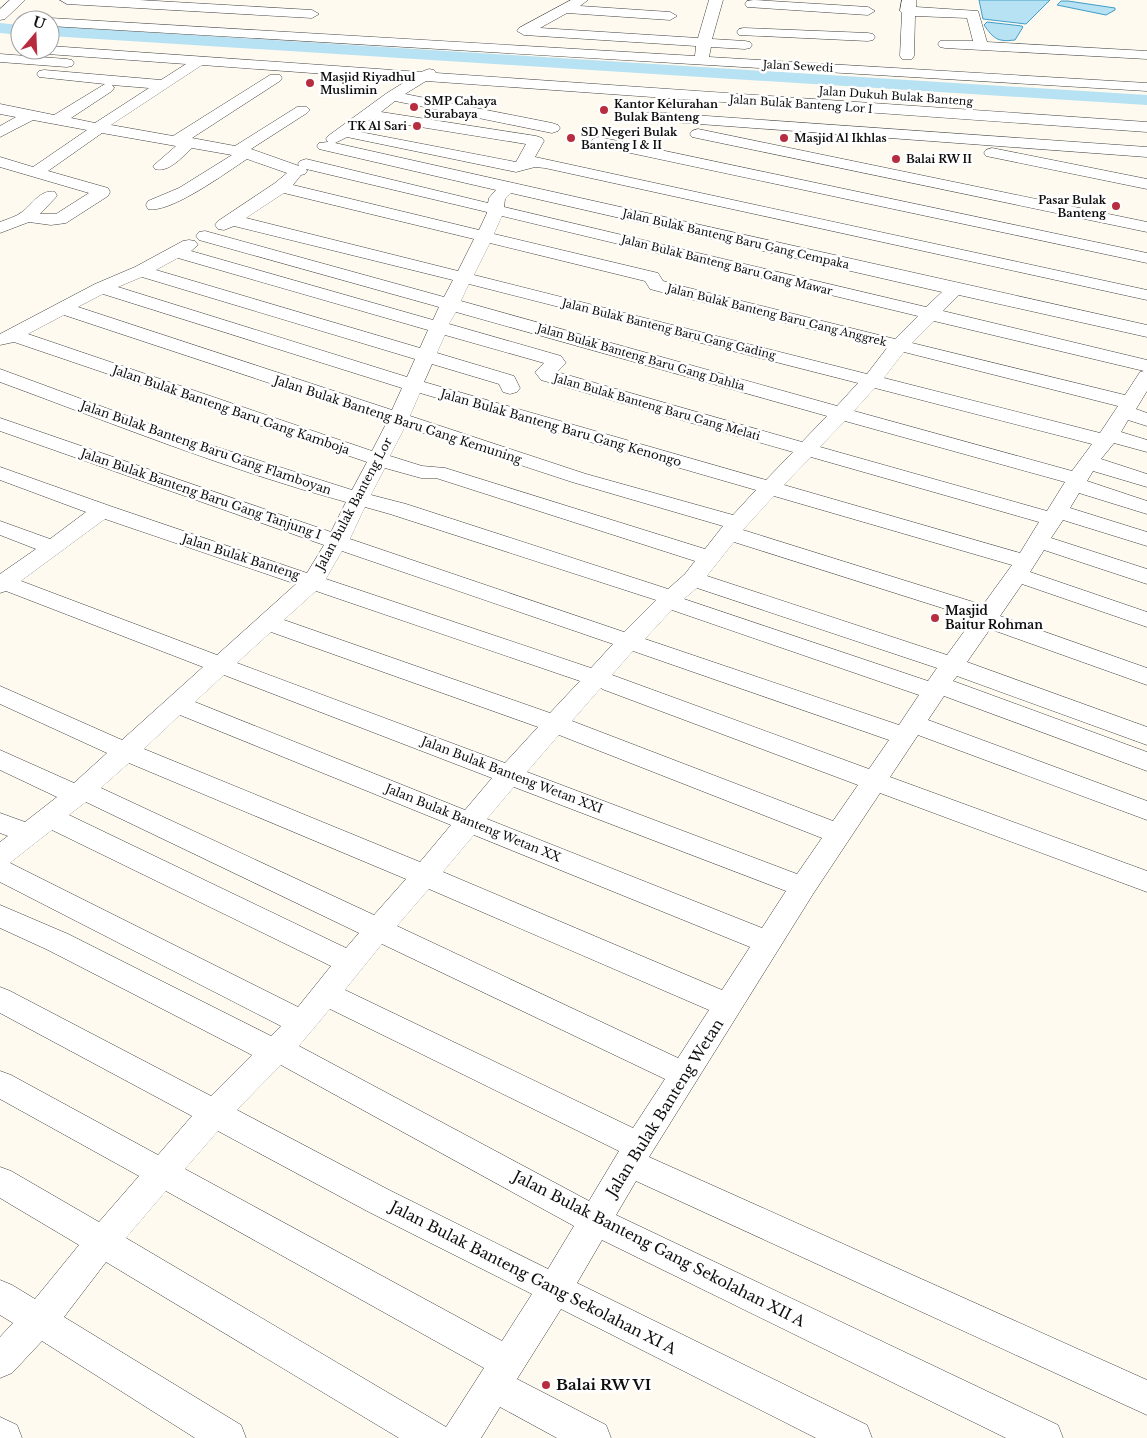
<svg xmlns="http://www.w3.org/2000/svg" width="1147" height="1438" viewBox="0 0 1147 1438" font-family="'Libre Baskerville',serif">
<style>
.water{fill:#b7e2f3;stroke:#419dc7}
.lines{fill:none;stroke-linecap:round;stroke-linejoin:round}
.river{fill:#b7e2f3;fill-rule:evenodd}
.minor-casing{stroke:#414141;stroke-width:1}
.minor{fill:#fff;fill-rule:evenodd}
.poi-dot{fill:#b82c3f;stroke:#fff;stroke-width:2}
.labels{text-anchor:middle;stroke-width:5;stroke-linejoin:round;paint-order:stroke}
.far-street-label{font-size:11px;fill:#0e0e0e;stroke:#fff}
.far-poi-label{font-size:11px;font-weight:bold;fill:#0e0e0e;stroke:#fff;text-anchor:start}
.street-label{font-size:12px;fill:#0e0e0e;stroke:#fff}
.poi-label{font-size:12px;font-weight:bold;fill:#0e0e0e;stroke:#fff;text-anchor:start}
.near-street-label{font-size:15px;fill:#0e0e0e;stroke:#fff}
.near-poi-label{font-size:15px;font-weight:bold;fill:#0e0e0e;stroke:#fff;text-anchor:start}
</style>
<rect width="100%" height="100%" fill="#fefaf0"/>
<g class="water">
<polygon points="979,0 1050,0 1026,24 983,19"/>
<polygon points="1061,1 1068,1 1115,8 1115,10 1106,15 1057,5"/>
<path d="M987,22L1022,26L1023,27L1015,40C997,42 994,39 984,25Z"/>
</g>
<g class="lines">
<g class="river">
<polygon points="0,23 20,25 20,35 0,33"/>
<polygon points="50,26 1147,95 1147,105 50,36"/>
</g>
<defs>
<g id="minor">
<polygon points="10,0 25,0 5,19 0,20 0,9"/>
<polygon points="60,0 139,0 312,10 319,14 312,18 67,4"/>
<polygon points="571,0 588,0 580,6 670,12 677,16 670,20 567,13 540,28 698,38 709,0 723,0 712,39 745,41 750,42 752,45 750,48 745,49 711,47 709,57 1147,83 1147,91 50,26 50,20 44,20 50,18 695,56 696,46 524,35 517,31 519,28"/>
<polygon points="754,0 868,7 875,11 868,15 747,7 745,4 747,1"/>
<polygon points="902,0 916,0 916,7 978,11 987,42 1147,51 1147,59 945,48 940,47 938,44 940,41 973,41 967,18 915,16 914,56 912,59 902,59 900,56 902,13 900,11"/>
<polygon points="744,28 868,33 873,34 875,37 873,40 868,41 739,35 737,32 739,29"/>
<path d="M50,46L421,72L429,69L434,70L436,73L1147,122V132L426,81L405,94L552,123L558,125L560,128L558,131L552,133L395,101L381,112L536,136L542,138L544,141L535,157L1147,290V300L545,168L535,167L516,172L347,137L335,143L1147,325V337L959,295L943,311L1147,360V391L1136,409L1147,413V426L1128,420L1121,432L1147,440V452L1114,443L1101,459L1147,474V487L1093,471L1087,481L1147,501V514L1079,493L1070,508L1147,532V546L1063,520L1051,538L1147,569V584L1044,550L1030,572L1147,612V627L1022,584L1000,616L1147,668V685L990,629L967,662L1147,727V745L957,676L953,681L1147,752V771L944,696L928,720L1147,801V820L918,735L890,777L1147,871V892L880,793L813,894L649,1157L1147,1380V1415L636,1181L616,1215L1058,1425L1063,1438H1006L602,1240L577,1283L867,1425L872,1438H816L561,1309L517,1379L606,1425L611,1438H557L500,1407L481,1438H399L106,1262L64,1317L241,1425L246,1438H195L42,1341L12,1373L0,1378V1337L13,1323L0,1315V1280L12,1285L35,1299L79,1245L0,1198V1167L11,1171L99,1222L139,1176L0,1099V1071L11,1075L158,1155L192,1116L0,1013V987L10,991L211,1096L252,1055L48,950L0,928V905L68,934L271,1036L281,1026L0,882V842L8,836L0,833V813L25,822L57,797L0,770V750L74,783L107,753L0,704V686L122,740L203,667L6,591L0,593V574L36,549L0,535V521L50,539L86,512L0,480V467L110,506L307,573L324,545L0,431V418L331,532L346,502C228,470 114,424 0,382V369L182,436L352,490L367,462L14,342L0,345V334L95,284L135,267L183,241L189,240L195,241L198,245L191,251L433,320L439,307L199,240L196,236L199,232L205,231L444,297L453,280L234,226L224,230L218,229L215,225L218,221L275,183L287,173L247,159C227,172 170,214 148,209L146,205L148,201L179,188L232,155L192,148C182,157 169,173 155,169L153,166L176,146L102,133L48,171L108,188L110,192L108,196L66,223L51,225L29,222L0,233V222C7,219 16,217 22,212C33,204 40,189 55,192L57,196L40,214H56L89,193L0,167V157L33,167L87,130L33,120L0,137V126L16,117L0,114V104L54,115L105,84L39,77L37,74L39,71L44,70L161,80L186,64L47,54L42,53L40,50H50ZM202,65L408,80L387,93L328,136L326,139L328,142L319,143L317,146L319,149L496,190L489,198L488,203L306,159L300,161L298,164L299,166L251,149L307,113L310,110L307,107H297L235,146L192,138L280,81L282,78L280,75H270L173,136L111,125ZM112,85L149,88L95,123L71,118L112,91L114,88ZM371,119L526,144L516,162L355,131ZM306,169L487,212V213L479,230L293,185L301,175L305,174L307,171ZM284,193L474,239L458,271L246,218ZM511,193L942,292L926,307L504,207L505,199ZM502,216L918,316L895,339L677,285L663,281L658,273L494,234ZM490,243L645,281L650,289L665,293L887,348L867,374L474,275ZM178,258L428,330L420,348L156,270ZM142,277L415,359L407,377L118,287ZM469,284L858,383L837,406L461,301ZM103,294L402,388L392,410L78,307ZM456,312L827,416L802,442L557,372L566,363L561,356L449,324ZM64,315L387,422L372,451L28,334ZM934,321L1144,371L1140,372L1125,395L912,343ZM445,335L544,363L535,372L541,380L793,452L766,480L424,382L432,364L499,384L503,392L510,394L517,392L520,388L514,376L437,353ZM904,352L1118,406L1100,433L884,378ZM875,388L1092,444L1072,471L854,411ZM420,393L756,490L733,515L586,474L410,416ZM845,421L1065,482L1047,511L820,447ZM405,427L572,482L723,526L705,549L445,468L422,466L390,456ZM811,457L1039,522L1020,553L784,485ZM385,468L421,478H436L695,561L685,574L668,589L406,504L371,495ZM774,496L1012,565L983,605L743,530ZM365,507L390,514L656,600L624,632L350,539ZM105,519L296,584L217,655L21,581ZM734,542L974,618L947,655L707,576ZM342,551L613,644L591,668L326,579ZM697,588L937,668L928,681L684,599ZM316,591L580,681L550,713L284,620ZM672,610L919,695L899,725L645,639ZM271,632L538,727L505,763L237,663ZM633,651L889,740L869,769L612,675ZM224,675L492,778L465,810L195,702ZM601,688L602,689L858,785L833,821L572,721ZM180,715L451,825L420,862L144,749ZM559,735L822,838L797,874L527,772ZM129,763L406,879L374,915L101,788ZM514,787L786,891L762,928L487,819ZM86,802L359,933L346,948L69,815ZM52,830L331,966L298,1007L10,863ZM474,835L750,947L722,990L443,872ZM429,889L709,1010L678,1058L397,926ZM382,944L665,1079L633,1128L345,990ZM330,1009L619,1151L589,1201L299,1046ZM281,1065L574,1226L548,1269L391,1191L237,1110ZM218,1131L367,1211L532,1294L502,1341L185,1169ZM166,1191L484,1368L446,1427L126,1238Z"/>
<polygon points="0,54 67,59 72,60 74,63 72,66 67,67 0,62"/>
<polygon points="650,112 1147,147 1147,157 645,120 642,117 645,114"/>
<polygon points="698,129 1147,222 1147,232 692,137 690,134 692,131"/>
<polygon points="599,137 1147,253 1147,263 593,145 591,142 593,139"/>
<polygon points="992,148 1147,179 1147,189 986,156 984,153 986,150"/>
<polygon points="0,1417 17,1425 22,1438 0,1438"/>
</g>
</defs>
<use href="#minor" class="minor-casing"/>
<use href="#minor" class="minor"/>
</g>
<g class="poi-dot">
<circle cx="310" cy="83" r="5"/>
<circle cx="414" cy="107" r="5"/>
<circle cx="604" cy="110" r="5"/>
<circle cx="417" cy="126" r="5"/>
<circle cx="571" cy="138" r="5"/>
<circle cx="784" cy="138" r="5"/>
<circle cx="896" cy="159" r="5"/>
<circle cx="1116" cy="206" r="5"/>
<circle cx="935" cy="618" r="5"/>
<circle cx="546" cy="1385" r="5"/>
</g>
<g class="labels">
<g class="far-street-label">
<text transform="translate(798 66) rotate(3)" y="4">Jalan Sewedi</text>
<text transform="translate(896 96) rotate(4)" y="4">Jalan Dukuh Bulak Banteng</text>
<text transform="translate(801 104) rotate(4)" y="4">Jalan Bulak Banteng Lor I</text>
<text transform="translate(736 239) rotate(13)" y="4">Jalan Bulak Banteng Baru Gang Cempaka</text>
<text transform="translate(727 265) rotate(14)" y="4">Jalan Bulak Banteng Baru Gang Mawar</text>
<text transform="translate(777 315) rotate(14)" y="4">Jalan Bulak Banteng Baru Gang Anggrek</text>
<text transform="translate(669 329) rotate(14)" y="4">Jalan Bulak Banteng Baru Gang Gading</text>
<text transform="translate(641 357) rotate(16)" y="4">Jalan Bulak Banteng Baru Gang Dahlia</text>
<text transform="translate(657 407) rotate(16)" y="4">Jalan Bulak Banteng Baru Gang Melati</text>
</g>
<g class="far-poi-label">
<text x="320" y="81">Masjid Riyadhul<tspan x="320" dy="13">Muslimin</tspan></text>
<text x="424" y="105">SMP Cahaya<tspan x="424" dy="13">Surabaya</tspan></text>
<text x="614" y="108">Kantor Kelurahan<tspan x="614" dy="13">Bulak Banteng</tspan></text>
<text x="407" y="130" text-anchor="end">TK Al Sari</text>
<text x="581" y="136">SD Negeri Bulak<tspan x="581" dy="13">Banteng I &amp; II</tspan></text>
<text x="794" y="142">Masjid Al Ikhlas</text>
<text x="906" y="163">Balai RW II</text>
<text x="1106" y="204" text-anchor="end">Pasar Bulak<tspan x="1106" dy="13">Banteng</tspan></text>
</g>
<g class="street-label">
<text transform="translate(231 410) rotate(19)" y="4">Jalan Bulak Banteng Baru Gang Kamboja</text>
<text transform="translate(398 420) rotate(18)" y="4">Jalan Bulak Banteng Baru Gang Kemuning</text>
<text transform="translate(561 428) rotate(16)" y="4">Jalan Bulak Banteng Baru Gang Kenongo</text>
<text transform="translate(206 448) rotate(19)" y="4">Jalan Bulak Banteng Baru Gang Flamboyan</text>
<text transform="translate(201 494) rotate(19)" y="4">Jalan Bulak Banteng Baru Gang Tanjung I</text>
<text transform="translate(354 504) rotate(-62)" y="4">Jalan Bulak Banteng Lor</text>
<text transform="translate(241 557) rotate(18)" y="4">Jalan Bulak Banteng</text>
<text transform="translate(512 775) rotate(21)" y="4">Jalan Bulak Banteng Wetan XXI</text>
<text transform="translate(473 823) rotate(22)" y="4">Jalan Bulak Banteng Wetan XX</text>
</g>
<g class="poi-label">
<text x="945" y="615">Masjid<tspan x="945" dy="14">Baitur Rohman</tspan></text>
</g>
<g class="near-street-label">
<text transform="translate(665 1108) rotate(-58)" y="5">Jalan Bulak Banteng Wetan</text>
<text transform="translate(659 1249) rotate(27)" y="5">Jalan Bulak Banteng Gang Sekolahan XII A</text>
<text transform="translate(533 1278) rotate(27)" y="5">Jalan Bulak Banteng Gang Sekolahan XI A</text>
</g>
<g class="near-poi-label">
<text x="556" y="1390">Balai RW VI</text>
</g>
</g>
<g transform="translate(35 35) rotate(19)"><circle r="24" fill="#ffffff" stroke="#9f9f9f"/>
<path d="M0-4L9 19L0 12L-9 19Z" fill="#b82c3f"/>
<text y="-8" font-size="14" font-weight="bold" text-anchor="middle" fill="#0e0e0e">U</text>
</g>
</svg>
